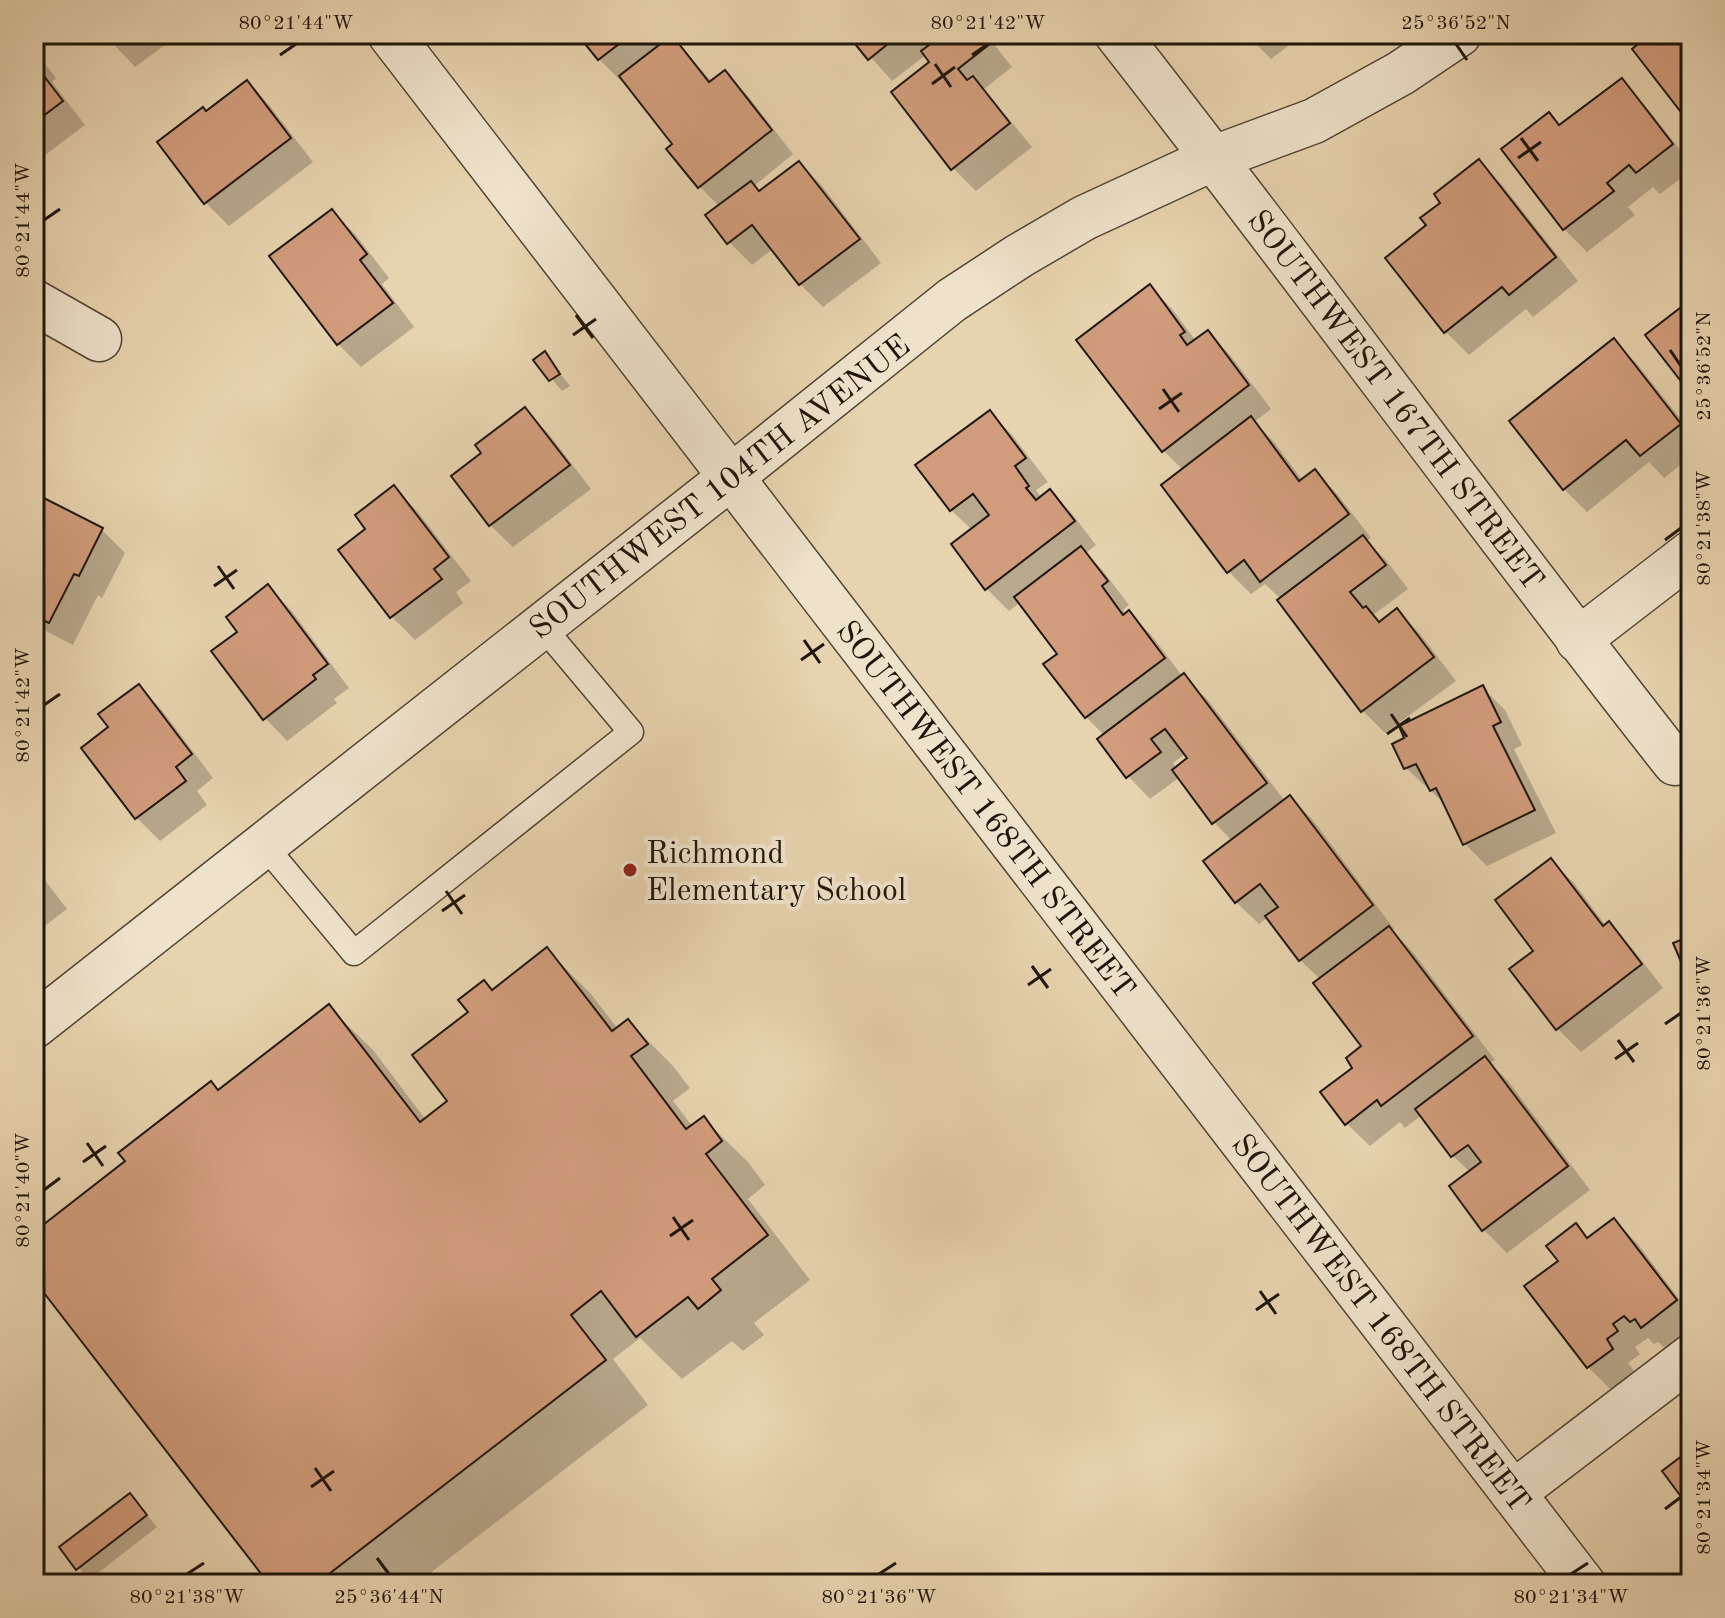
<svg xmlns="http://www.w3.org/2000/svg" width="1725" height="1618" viewBox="0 0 1725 1618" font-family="'Old Standard TT',serif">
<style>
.shadow{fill:#0003;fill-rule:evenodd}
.building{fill:#d19c7c;stroke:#1e1509;stroke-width:2}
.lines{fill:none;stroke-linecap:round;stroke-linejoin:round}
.service-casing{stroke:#504432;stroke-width:27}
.minor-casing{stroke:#504432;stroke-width:47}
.tertiary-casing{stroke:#504432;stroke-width:47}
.service{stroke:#efe2cb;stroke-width:24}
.minor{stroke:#efe2cb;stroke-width:44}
.tertiary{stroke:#efe2cb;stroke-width:44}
.ticks{fill:none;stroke:#1e1509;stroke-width:3}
.poi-dot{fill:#8f2418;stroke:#efe2cb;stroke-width:3}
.labels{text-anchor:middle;stroke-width:8;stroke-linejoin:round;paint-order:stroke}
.street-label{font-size:32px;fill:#1e1509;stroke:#efe2cb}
.poi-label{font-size:32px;fill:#1e1509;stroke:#efe2cb;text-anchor:start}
.neatline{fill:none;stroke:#1e1509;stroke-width:3}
.ticks-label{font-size:20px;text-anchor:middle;fill:#1e1509}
</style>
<rect width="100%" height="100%" fill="#e7d3af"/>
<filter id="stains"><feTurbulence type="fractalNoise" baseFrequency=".0025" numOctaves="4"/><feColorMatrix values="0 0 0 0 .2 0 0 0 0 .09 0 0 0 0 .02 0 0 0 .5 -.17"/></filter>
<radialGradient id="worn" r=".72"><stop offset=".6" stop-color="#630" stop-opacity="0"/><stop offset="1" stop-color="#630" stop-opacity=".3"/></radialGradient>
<g class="shadow">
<polygon points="104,34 180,34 135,67"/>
<polygon points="579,34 663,34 659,38 664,44 672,37 712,82 724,72 747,95 793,154 754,186 760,193 799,163 822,186 881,263 823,307 800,284 773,249 752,265 729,242 720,207 700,187 669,149 675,144 624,80 622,82 599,59"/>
<polygon points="850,34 986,34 1012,67 984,89 1032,147 976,191 953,168 932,62 926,55 892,81"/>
<polygon points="1246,34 1304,34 1271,59"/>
<polygon points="34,49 56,78 52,82 85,125 36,162 34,159"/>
<polygon points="1621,81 1644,104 1691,164 1691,171 1660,194 1653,187 1628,207 1635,215 1587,252 1564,229 1549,115 1561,127"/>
<polygon points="247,82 269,105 313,162 229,226 206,203 159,142 206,113"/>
<polygon points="1479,162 1502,185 1578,281 1533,317 1526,309 1469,355 1446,332 1388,258 1429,226 1443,203"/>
<polygon points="332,212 355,234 389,278 382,284 414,327 361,367 338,344 272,257"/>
<polygon points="1150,286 1172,309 1196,341 1208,332 1230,355 1271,409 1254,422 1274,442 1303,481 1315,472 1338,495 1371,538 1366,541 1386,560 1408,589 1373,615 1381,623 1397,611 1420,634 1456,681 1385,733 1362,710 1281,599 1265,584 1251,594 1228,571 1183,470 1163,450"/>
<polygon points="1614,341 1637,364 1691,432 1691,457 1664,478 1649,462 1587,512 1564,489"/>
<polygon points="545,354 570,386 562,391 536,360"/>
<polygon points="525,410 548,433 591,489 513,547 490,525 484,453"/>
<path d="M990,412L1012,435L1048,482L1036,490L1042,498L1050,492L1073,515L1096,545L1086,553L1104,572L1129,605L1123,610L1127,615L1129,613L1152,636L1183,677L1207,699L1285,801L1290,797L1313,820L1394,929L1392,931L1412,951L1495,1060L1490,1063L1508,1081L1590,1190L1507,1253L1484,1230L1451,1186L1470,1172L1453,1156L1422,1115L1405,1128L1400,1122L1370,1146L1347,1124L1355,1068L1364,1047L1321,980L1300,960L1269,917L1259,924L1236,902L1232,841L1214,822L1180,777L1150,799L1128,776L1105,736L1086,717L1046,664L1059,654L1021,602L1009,611L986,588L972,530L951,510ZM1186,753L1190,759L1177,769L1173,763Z"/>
<polygon points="394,488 417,511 471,581 456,592 463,603 415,640 392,617 341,550 368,530"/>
<polygon points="34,495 102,530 125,553 102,598 98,595 73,645 34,625"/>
<polygon points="268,587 291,610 349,688 334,699 337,703 287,741 265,718 240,632"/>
<polygon points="138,686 161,709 213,778 197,791 207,805 160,841 137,818 111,727"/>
<polygon points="1482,687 1505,710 1522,745 1514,749 1556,833 1487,866 1464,843 1445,804 1406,768 1395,745"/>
<polygon points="1551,861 1574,883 1606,926 1608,924 1631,947 1663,988 1581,1052 1558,1029 1512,969 1536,952"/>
<polygon points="34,866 67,909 34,934"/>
<polygon points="547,950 591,994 618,1029 628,1021 672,1065 690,1088 673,1101 693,1127 704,1119 748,1162 765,1185 748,1199 810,1280 754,1323 764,1335 743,1351 732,1341 682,1379 640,1338 613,1359 648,1405 416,1584 272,1584 34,1277 34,1234 329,1007 373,1050 426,1120 450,1101 493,992"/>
<polygon points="1614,1220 1637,1243 1691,1315 1691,1330 1666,1349 1658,1342 1654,1344 1648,1338 1635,1347 1640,1354 1628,1363 1635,1372 1611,1390 1588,1367 1560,1261 1576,1226 1589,1239"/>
<polygon points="130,1495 157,1527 89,1580 62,1548"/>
<polygon points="1499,1576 1506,1584 1493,1584 1491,1582"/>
</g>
<g class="building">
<polygon points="577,34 632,34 598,60"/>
<polygon points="847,34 900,34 868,60"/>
<polygon points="944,34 984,34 991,43 958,69 967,80 973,76 1010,123 951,170 891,92 929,62 921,51"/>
<polygon points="1650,34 1691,34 1691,125 1632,49"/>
<polygon points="672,35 709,82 725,70 772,130 698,188 666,149 672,144 619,76"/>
<polygon points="34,63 63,101 34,123"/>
<polygon points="1622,78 1673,144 1636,173 1629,165 1607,183 1614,191 1563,230 1501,149 1549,112 1559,125"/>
<polygon points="247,80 291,138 204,204 157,142 203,107 206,111"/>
<polygon points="1479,159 1556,257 1509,295 1502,287 1444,333 1385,258 1426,225 1420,218 1440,203 1434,194"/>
<polygon points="799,161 860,239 799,285 752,225 727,244 705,215 751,181 759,191"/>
<polygon points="332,209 367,254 360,260 393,303 337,345 269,256"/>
<polygon points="1150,284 1185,332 1180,335 1187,345 1208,330 1249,385 1162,452 1076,340"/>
<polygon points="1680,308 1684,315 1691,310 1691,394 1645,335"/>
<polygon points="1614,338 1681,424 1640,456 1626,440 1563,490 1509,421"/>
<polygon points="545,351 560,374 549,381 533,360"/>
<polygon points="525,407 570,465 489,526 451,476 481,453 475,445"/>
<polygon points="990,410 1026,458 1015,466 1029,486 1026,488 1036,500 1050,489 1075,521 985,590 951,544 989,515 973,494 950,511 915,465"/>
<polygon points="1251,416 1299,481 1315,469 1349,514 1260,582 1244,560 1227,573 1161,485"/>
<polygon points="394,485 449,557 434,569 442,579 390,618 338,550 365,529 355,515"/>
<polygon points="34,493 103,528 79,576 74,574 49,623 34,616"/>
<polygon points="1363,535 1386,565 1350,592 1363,608 1366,606 1379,622 1397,608 1434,657 1361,712 1277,600"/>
<polygon points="1081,546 1108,581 1102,586 1123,615 1129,610 1165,658 1085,718 1043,664 1057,654 1014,597"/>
<polygon points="268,584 328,664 313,675 316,679 263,720 211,651 237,632 226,617"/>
<polygon points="1184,673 1267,783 1212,824 1172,770 1187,758 1165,729 1151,739 1161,752 1126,778 1097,739"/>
<polygon points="139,684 192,754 176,767 186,781 135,819 81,748 108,727 98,714"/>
<polygon points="1483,685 1501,722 1493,726 1535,810 1463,845 1436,788 1430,791 1416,764 1404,769 1392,744 1404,738 1399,726"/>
<polygon points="1290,795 1373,905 1299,961 1265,916 1278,907 1260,884 1235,903 1203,861"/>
<polygon points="1551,858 1603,926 1609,921 1642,964 1556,1030 1509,969 1533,951 1495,900"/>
<polygon points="1389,926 1473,1036 1381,1106 1377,1100 1345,1125 1320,1092 1352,1068 1346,1058 1361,1046 1313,983"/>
<polygon points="1691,936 1691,985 1673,943"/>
<polygon points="547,947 612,1031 628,1019 648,1044 631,1056 686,1129 704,1116 722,1141 706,1154 768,1235 712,1279 721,1290 698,1309 688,1297 636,1337 601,1291 571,1315 606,1360 316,1584 269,1584 34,1280 34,1232 125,1161 118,1153 211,1081 218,1090 329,1004 420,1122 447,1101 412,1055 468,1012 458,1000 484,980 492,990"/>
<polygon points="1485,1056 1568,1166 1482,1231 1449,1186 1481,1162 1468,1145 1451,1157 1415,1109"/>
<polygon points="1614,1218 1677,1300 1641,1328 1635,1319 1630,1322 1624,1316 1613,1324 1618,1331 1607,1339 1613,1349 1587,1368 1524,1286 1558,1261 1546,1246 1576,1223 1587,1238"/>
<polygon points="1691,1449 1691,1510 1662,1471"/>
<polygon points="130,1493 147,1515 76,1570 59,1547"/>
</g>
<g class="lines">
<defs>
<polyline id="service" points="264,845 354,953 631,732 542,626"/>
<g id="minor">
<path id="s1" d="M1117,34C1306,275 1486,523 1675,763"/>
<polyline points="34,302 99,339"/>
<polyline points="731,477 952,300 1019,256 1084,218 1214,158 1314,121 1401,73 1459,34"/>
<polyline points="1578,640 1691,553"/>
<polyline points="1513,1493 1691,1357"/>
</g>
<g id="tertiary">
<path id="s2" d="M390,34L1583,1584"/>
<polyline points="34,1026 731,477"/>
</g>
</defs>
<use href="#service" class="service-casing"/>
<use href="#minor" class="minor-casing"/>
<use href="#tertiary" class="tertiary-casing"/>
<use href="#service" class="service"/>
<use href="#minor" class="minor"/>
<use href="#tertiary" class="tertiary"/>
</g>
<path class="ticks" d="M1456,44L1467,60M280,55L296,44M972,55L988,44M935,64L951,87M932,84L955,67M1521,138L1538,161M1518,158L1541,142M44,220L60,209M576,315L593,338M573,335L596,319M1670,350L1681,366M1163,389L1179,412M1159,409L1182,393M1665,540L1681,528M218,566L234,589M214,586L237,570M804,640L820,663M801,660L824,644M44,705L60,694M1391,714L1407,737M1387,734L1410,718M446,891L462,914M442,911L465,895M1032,966L1048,988M1028,985L1051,969M1665,1024L1681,1013M1618,1040L1634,1062M1615,1059L1638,1043M87,1143L103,1166M83,1162L106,1146M44,1190L60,1178M673,1217L689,1240M670,1236L693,1220M1260,1291L1276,1314M1256,1310L1279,1294M315,1468L331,1491M311,1487L334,1471M1665,1509L1681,1497M377,1558L389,1574M187,1574L204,1563M879,1574L896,1563M1571,1574L1588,1563"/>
<circle class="poi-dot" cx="630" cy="870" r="8"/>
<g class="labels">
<g class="street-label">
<text dy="11" stroke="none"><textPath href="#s1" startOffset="460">SOUTHWEST 167TH STREET</textPath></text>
<text transform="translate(719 486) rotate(-38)" y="11">SOUTHWEST 104TH AVENUE</text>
<text dy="11" stroke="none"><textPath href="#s2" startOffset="978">SOUTHWEST 168TH STREET</textPath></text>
<text dy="11" stroke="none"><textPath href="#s2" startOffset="1626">SOUTHWEST 168TH STREET</textPath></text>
</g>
<g class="poi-label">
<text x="646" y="863">Richmond<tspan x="646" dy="37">Elementary School</tspan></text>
</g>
</g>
<rect width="1725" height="1618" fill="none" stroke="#e7d3af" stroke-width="88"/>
<rect x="44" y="44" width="1637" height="1530" class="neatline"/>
<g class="ticks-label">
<text x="296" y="29">80°21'44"W</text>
<text x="988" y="29">80°21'42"W</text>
<text x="1456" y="29">25°36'52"N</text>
<text transform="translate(22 220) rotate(-90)" y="7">80°21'44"W</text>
<text transform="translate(1703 366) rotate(-90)" y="7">25°36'52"N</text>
<text transform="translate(1703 528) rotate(-90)" y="7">80°21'38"W</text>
<text transform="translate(22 705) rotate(-90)" y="7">80°21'42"W</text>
<text transform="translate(1703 1013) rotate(-90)" y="7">80°21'36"W</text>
<text transform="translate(22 1190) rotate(-90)" y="7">80°21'40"W</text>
<text transform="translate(1703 1497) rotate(-90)" y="7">80°21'34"W</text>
<text x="187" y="1603">80°21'38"W</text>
<text x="389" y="1603">25°36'44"N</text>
<text x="879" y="1603">80°21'36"W</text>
<text x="1571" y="1603">80°21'34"W</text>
</g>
<rect width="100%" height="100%" filter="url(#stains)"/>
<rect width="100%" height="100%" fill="url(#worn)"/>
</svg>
